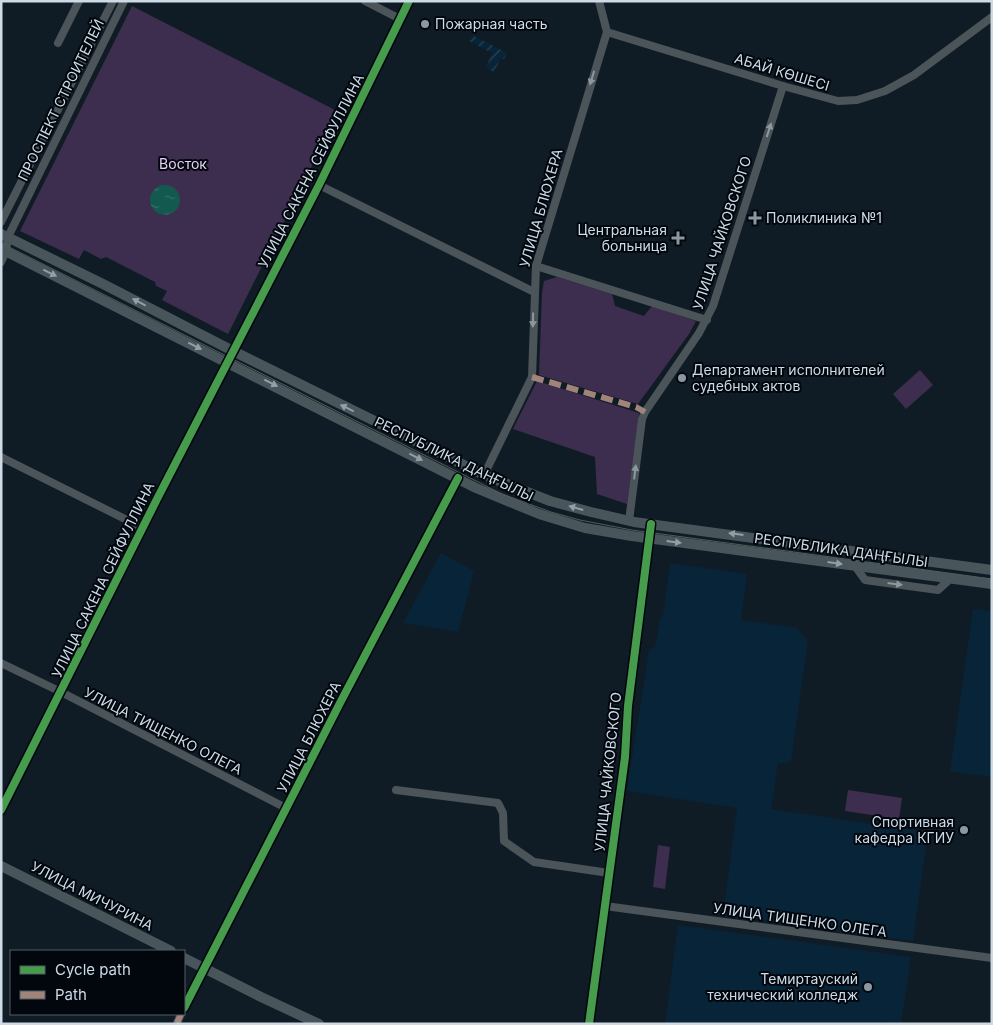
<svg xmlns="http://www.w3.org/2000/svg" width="993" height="1025" viewBox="0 0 993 1025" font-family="Inter,sans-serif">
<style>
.built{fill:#082438}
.industrial{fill:url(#industrial-furrows)}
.green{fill:#3d2d4e}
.water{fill:url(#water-ripples)}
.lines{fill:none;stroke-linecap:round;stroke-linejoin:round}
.minor{stroke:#4b5458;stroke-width:8}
.major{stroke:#48565b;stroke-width:10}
.tram{stroke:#525c60;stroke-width:1}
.quiet{stroke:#a18479;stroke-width:6;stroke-dasharray:12 6;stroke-linecap:butt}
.cycleway-casing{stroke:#02070e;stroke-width:11}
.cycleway{stroke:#469c4c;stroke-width:8}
.oneway{fill:#8c98a0}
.oneway2{fill:#919fa8}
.poi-dot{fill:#8b98a3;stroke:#02070e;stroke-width:2}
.labels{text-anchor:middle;stroke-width:4;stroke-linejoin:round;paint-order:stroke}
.poi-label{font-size:14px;fill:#cddbe7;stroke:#02070e;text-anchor:start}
.street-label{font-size:14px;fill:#cddbe7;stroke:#02070e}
.park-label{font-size:14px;fill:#e6cff9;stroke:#02070e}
</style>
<defs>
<pattern id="industrial-furrows" width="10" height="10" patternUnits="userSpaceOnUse" patternTransform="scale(1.25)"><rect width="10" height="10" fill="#082438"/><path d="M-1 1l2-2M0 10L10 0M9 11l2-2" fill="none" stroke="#2b4355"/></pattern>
<pattern id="water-ripples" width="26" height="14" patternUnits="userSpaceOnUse" patternTransform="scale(1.25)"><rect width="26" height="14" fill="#135950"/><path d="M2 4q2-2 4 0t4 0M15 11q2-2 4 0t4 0" fill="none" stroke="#347069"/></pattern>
</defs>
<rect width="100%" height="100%" fill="#101c25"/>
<g class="built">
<polygon points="441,553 474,571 458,632 403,623"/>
<polygon points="670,563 747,574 741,620 797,628 808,640 791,762 778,763 771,809 928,832 913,941 723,915 737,808 627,791 649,650 655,647 660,619 663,616"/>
<polygon points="973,609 992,611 992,777 950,771"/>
<polygon points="678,925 911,957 901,1024 879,1021 878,1024 665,1024"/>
</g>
<polygon class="industrial" points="472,35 507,53 504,59 501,58 494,72 486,68 492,53 469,41"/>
<g class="green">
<polygon points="132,6 339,112 228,334 162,300 167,291 156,286 155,282 106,257 101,259 84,250 79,259 20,231"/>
<polygon points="557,277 612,294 615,306 644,316 652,306 696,321 689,334 638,404 539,375 542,293 544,281"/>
<polygon points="920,370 933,385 906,409 893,394"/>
<polygon points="537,381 639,413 627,504 597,494 595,457 513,429"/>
<polygon points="848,790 902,798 899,819 845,811"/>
<polygon points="658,845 670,847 665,889 653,887"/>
</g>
<circle class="water" cx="165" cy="200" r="15"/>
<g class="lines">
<g class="minor">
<polyline points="365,1 400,19"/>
<polyline points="599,1 607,32 783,86 838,101 857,100 885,91 914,75 992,17"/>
<polyline points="58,43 79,1"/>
<polyline points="319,185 534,292"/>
<polyline points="1,222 113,1"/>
<polyline points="1,262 6,251 8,237 124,1"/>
<polyline points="536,266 707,320"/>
<polyline points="1,457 143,528"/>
<polyline points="484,475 532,377 536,266 607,32"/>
<polyline points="629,521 642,419 645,412 699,333 713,306 783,86"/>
<polyline points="855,566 865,580 938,590 951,578"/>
<polyline points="1,663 61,692 286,808"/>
<polyline points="396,790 498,803 503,813 504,841 534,862 609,873"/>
<polyline points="1,810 156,501 319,185 409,1"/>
<polyline points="605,906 992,958"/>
<polyline points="184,1008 339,705 458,478"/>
<polyline points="177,1023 181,1014"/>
<polyline points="589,1024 625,757 628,706 651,524"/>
</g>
<g class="major">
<polyline points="1,234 103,284 233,351 484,475 550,501 591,512 634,522 992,570"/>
<polyline points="1,249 476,488 539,514 585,528 632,536 992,584"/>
<polyline points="1,866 171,951"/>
<polyline points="184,958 261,997 319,1024"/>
</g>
<polyline class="tram" points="1,243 502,494 551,512 580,520 632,530 992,579"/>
<g class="quiet">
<polyline points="532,377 636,407 645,412"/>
<polyline points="177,1023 181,1014"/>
</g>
<defs>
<g id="cycleway">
<polyline points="1,810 156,501 319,185 409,1"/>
<polyline points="184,1008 339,705 458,478"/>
<polyline points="589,1024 625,757 628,706 651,524"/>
</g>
</defs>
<use href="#cycleway" class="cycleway-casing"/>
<use href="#cycleway" class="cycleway"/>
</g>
<defs><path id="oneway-solid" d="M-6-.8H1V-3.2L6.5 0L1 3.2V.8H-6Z" transform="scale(1.25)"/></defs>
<g class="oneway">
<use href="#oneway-solid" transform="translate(592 78) rotate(107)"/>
<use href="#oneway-solid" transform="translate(769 130) rotate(-72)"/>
<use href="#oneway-solid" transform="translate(533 320) rotate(91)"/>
<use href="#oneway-solid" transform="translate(635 472) rotate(-83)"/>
<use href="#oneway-solid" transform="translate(895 584) rotate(7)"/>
</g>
<g class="oneway2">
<use href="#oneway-solid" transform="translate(50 273) rotate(26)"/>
<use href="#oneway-solid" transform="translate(139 302) rotate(-152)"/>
<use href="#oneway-solid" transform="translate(195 346) rotate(27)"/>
<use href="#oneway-solid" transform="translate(271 383) rotate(27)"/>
<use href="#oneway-solid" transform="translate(347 408) rotate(-154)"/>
<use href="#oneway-solid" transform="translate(416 457) rotate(27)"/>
<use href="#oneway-solid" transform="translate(576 508) rotate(-164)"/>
<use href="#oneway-solid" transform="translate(736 534) rotate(-173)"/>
<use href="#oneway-solid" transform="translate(674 542) rotate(7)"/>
<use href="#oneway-solid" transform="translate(835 563) rotate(8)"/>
</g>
<g class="poi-dot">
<circle cx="425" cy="24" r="5"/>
<path d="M752.5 210.5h5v5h5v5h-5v5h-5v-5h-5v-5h5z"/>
<path d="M675.5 230.5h5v5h5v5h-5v5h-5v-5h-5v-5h5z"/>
<circle cx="682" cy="378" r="5"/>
<circle cx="964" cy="830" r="5"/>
<circle cx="868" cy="987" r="5"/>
</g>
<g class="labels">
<g class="poi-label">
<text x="435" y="29">Пожарная часть</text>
<text x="766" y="223">Поликлиника №1</text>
<text x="667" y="235" text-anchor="end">Центральная<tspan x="667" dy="16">больница</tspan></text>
<text x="692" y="375">Департамент исполнителей<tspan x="692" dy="16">судебных актов</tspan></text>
<text x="954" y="827" text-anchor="end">Спортивная<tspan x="954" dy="16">кафедра КГИУ</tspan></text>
<text x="858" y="984" text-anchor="end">Темиртауский<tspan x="858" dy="16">технический колледж</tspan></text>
</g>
<g class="street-label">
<text transform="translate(782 72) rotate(17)" y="5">АБАЙ КӨШЕСІ</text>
<text transform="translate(61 100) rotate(-64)" y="5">ПРОСПЕКТ СТРОИТЕЛЕЙ</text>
<text transform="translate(311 171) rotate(-63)" y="5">УЛИЦА САКЕНА СЕЙФУЛЛИНА</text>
<text transform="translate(541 208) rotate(-74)" y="5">УЛИЦА БЛЮХЕРА</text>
<text transform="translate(722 233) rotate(-72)" y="5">УЛИЦА ЧАЙКОВСКОГО</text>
<text transform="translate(454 459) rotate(26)" y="5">РЕСПУБЛИКА ДАҢҒЫЛЫ</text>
<text transform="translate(841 550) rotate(8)" y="5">РЕСПУБЛИКА ДАҢҒЫЛЫ</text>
<text transform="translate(103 580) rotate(-64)" y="5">УЛИЦА САКЕНА СЕЙФУЛЛИНА</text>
<text transform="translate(163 731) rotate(27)" y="5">УЛИЦА ТИЩЕНКО ОЛЕГА</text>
<text transform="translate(309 737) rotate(-63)" y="5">УЛИЦА БЛЮХЕРА</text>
<text transform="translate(608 772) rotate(-84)" y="5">УЛИЦА ЧАЙКОВСКОГО</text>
<text transform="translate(92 896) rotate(27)" y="5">УЛИЦА МИЧУРИНА</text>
<text transform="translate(800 920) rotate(8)" y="5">УЛИЦА ТИЩЕНКО ОЛЕГА</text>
</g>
<g class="park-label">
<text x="183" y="169">Восток</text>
</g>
</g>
<rect width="993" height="1025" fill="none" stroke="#cddbe7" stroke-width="5"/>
<rect x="10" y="950" width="175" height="65" fill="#02070e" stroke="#535c65"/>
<rect x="20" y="966" width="25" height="8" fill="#469c4c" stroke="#535c65"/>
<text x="55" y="975" font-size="15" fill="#cddbe7">Cycle path</text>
<rect x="20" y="991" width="25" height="8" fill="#a18479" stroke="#535c65"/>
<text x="55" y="1000" font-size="15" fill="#cddbe7">Path</text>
</svg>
